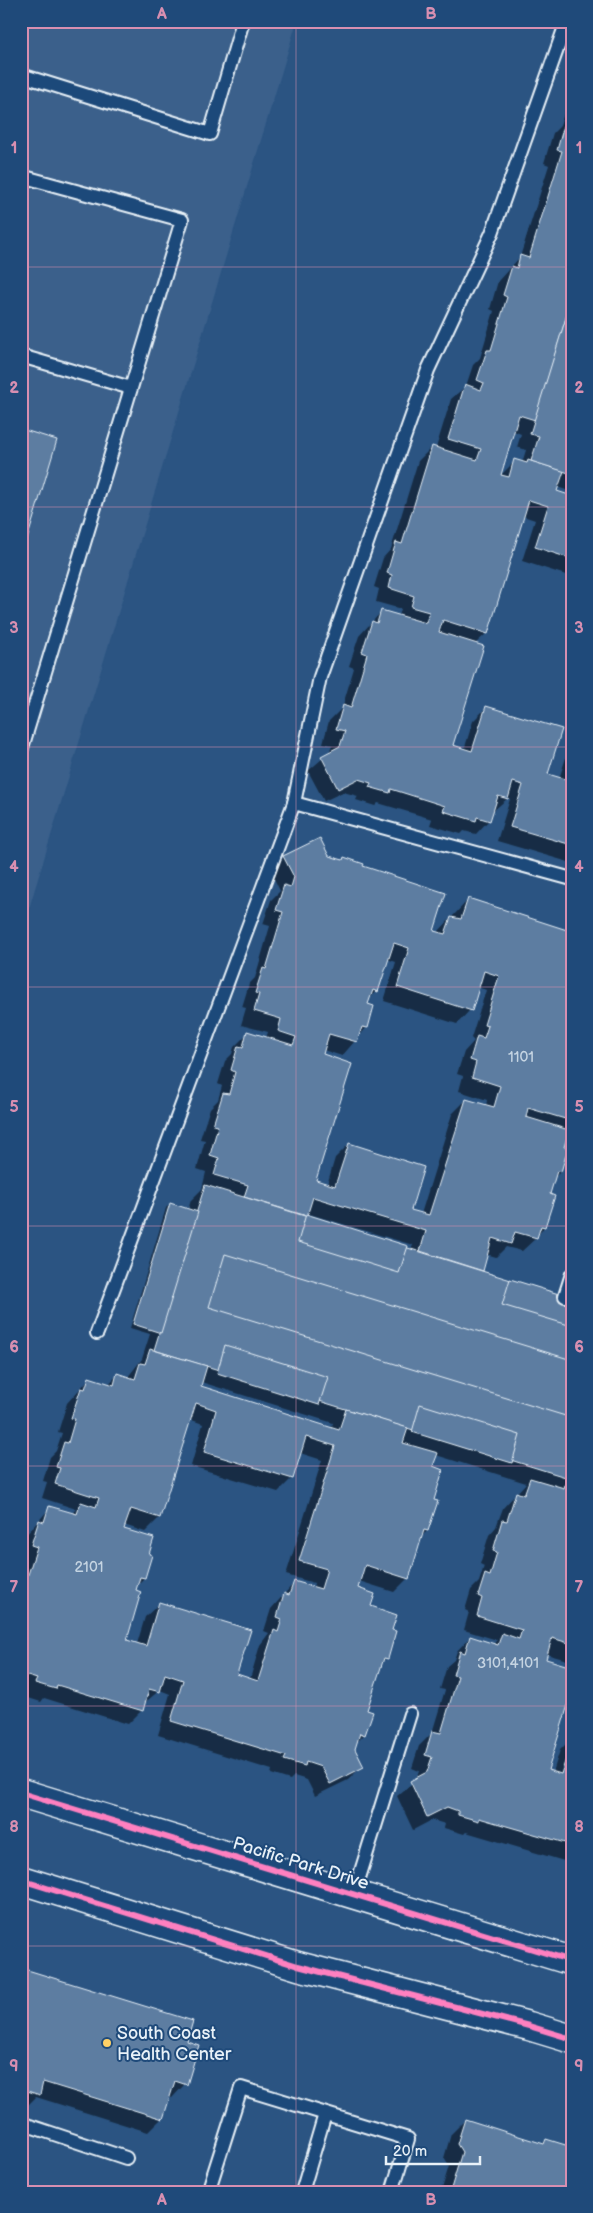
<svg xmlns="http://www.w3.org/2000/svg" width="593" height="2213" viewBox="0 0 593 2213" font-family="'Balsamiq Sans',sans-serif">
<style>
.built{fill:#3a608b}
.shadow{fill:#0007;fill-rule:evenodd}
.building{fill:#5d7da1;stroke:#e8f1f8;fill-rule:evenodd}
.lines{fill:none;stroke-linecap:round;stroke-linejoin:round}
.service-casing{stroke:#e8f1f8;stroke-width:16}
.secondary-casing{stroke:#e8f1f8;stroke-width:31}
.service{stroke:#1f4a7a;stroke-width:12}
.secondary{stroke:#1f4a7a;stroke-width:28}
.cycleway-casing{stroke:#1f4a7a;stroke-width:9}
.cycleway{stroke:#ff80c0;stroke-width:6}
.grid{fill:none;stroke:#d78fb1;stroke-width:1;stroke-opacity:0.55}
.poi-dot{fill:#ffd166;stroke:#1f4a7a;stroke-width:2}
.labels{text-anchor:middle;stroke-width:4;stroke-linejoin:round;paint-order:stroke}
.number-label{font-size:15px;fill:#c5d4e2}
.street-label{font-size:18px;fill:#e8f1f8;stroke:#1f4a7a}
.poi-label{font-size:18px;fill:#e8f1f8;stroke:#1f4a7a;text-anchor:start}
.neatline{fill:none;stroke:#d78fb1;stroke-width:2}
.grid-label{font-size:16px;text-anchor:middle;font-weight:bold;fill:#d78fb1}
</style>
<rect width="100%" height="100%" fill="#2b5482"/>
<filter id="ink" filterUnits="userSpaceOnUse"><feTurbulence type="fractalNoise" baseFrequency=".02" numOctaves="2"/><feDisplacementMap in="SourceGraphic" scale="10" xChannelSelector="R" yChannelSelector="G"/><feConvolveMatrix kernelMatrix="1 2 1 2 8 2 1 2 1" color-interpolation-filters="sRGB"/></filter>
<g filter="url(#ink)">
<polygon class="built" points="21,21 297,21 21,935"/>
<g class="shadow">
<path d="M572,89V311L567,309L566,312L572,314V492L557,487L556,492L572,497V577L522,561L535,520L523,516L487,633L475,644L451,746L464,750L473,721L487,707L547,775L559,779L572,739V863L497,841L510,799L508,798L492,812L489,820L476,834L464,831L461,834L430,825L432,819L378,803L375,806L356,800L358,796L343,792L324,801L308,771L329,753L332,745L323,743L329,721L342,708L354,668L349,666L359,636L382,611L399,616L401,609L376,602L379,589L374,587L383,558L391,549L418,461L432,447L436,448L451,399L466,386L473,365L480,358L494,311L490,309L498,281L520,257L549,165L544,163L553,133L560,126ZM513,431L521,434L517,447L526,450L522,463L515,461L499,477Z"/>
<path d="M284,857H328L362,867L432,932L437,933L468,900L565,931L568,928L572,929V1123L564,1130L560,1172L554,1178L549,1195L544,1227L536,1238L522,1251L506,1247L496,1257L486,1254L481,1272L572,1300V1655L567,1660L546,1654L544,1660L546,1771L553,1772L560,1750L572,1738V1852L564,1861L466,1832L464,1834L444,1828L445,1824L432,1820L413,1830L397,1796L416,1780L419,1771L412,1768L419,1746L432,1733L445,1690L440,1689L447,1666L454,1660L457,1651L470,1637L493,1644L497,1640L464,1630L469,1612L465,1610L471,1590L479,1582L484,1566L480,1564L489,1535L496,1527L503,1508L526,1483L436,1455L432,1467V1500L427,1531L421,1537L408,1578L394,1592L359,1581L356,1589L391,1630L386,1658L380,1664L366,1711L364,1735L355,1744L354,1750L362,1766L348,1780L315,1796L307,1780L294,1776L290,1780L271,1774L272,1770L158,1735L170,1694L160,1690L143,1704L142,1710L128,1724L44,1698L41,1702L22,1696L21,1568L24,1560H21V1549L25,1536L50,1508L71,1514L76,1509L42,1498L47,1482L43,1481L50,1457L56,1451L62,1433L58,1432L67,1403L89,1379L108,1385L117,1375L127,1378L142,1359L150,1334L130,1328L166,1208L170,1204L188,1210L191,1200L202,1189L206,1172L197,1169L205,1140L200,1139L210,1108L218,1100L222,1086L218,1084L225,1061L232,1054L234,1047L248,1033L266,1038L268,1032L241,1025L246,1008L242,1007L249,984L255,978L270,926L263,924L271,900L280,891L270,870ZM387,959L396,962L384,1001L457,1024L470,1010L478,987L486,990L471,1038L474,1041L464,1052L457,1074L463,1076L459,1091L487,1100L486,1106L466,1100L452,1114L421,1214L409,1211L349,1144L335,1158L327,1185L314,1181L323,1050L342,1056L367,1027L368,1000L377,991ZM306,1213L413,1245L411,1250L305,1217ZM201,1382L333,1423L331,1429L199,1387ZM189,1419L203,1424L191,1466L278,1492L292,1478L300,1453L322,1460L286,1575L314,1583L313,1588L295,1582L271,1609L264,1631L269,1633L260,1645L250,1679L235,1675L159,1604L145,1617L137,1644L125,1640L136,1586L144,1578L147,1555L123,1530L124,1525L145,1532L159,1518Z"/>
<polygon points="21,1969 185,2042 185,2084 172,2098 169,2097 162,2118 148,2132 36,2097 25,2108 21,2107"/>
<polygon points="465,2120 542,2144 546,2140 572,2192 441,2192 449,2166 444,2158 451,2134"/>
</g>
<g class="building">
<polygon points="572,117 572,298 535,420 519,415 501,475 509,477 514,459 527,463 528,460 531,461 564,471 557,491 572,496 572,559 535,547 548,506 529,500 488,634 443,620 439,632 484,646 453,745 472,751 486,706 562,729 548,774 568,780 572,767 572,845 510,827 523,785 513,782 508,799 498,796 490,821 477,817 476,821 443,811 445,806 391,789 390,793 369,787 371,783 358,779 338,789 321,756 340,746 345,731 336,729 343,705 351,708 367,654 362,652 372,621 377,623 381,610 426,623 429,612 411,607 414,596 389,588 392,575 387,573 396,542 402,544 432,446 477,460 481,449 448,439 465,384 481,390 484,383 477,380 487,350 491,350 507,297 503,295 512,266 517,268 520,255 529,258 562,151 557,150 566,118 571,120"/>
<polygon points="568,311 572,312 572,474 531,461 539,436 530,434"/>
<polygon points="21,429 57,440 21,560"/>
<path d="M320,838L329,856L343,860L344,857L364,864L363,866L446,893L434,931L445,934L451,917L461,919L468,898L567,930L568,926L572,928V1121L528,1108L526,1117L569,1130L564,1147L568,1148L561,1172L557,1171L550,1194L555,1196L545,1227L541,1226L537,1238L515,1232L511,1244L492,1238L483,1271L420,1251L426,1231L313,1197L307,1216L244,1197L248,1185L214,1175L219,1158L210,1155L218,1126L213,1125L223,1093L229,1094L235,1072L231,1070L238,1046L243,1047L247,1031L293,1045L296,1037L278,1031L281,1019L254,1011L259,994L255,993L263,968L266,969L283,912L276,910L284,885L291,887L294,877L283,856ZM394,943L409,948L397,987L472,1011L484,971L499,976L484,1025L488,1026L484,1038L477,1036L470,1060L476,1062L472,1077L500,1086L494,1107L466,1099L429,1215L411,1210L424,1167L349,1143L335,1186L316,1180L352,1064L323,1054L329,1034L357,1042L362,1027L368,1028L374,1006L368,1004L373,990L378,992Z"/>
<polygon points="205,1185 572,1299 572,1479 154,1350"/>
<polygon points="170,1203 198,1212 161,1333 133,1324"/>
<polygon points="306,1214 408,1246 399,1273 298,1242"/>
<polygon points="225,1254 572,1360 572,1418 209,1307"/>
<polygon points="510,1279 572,1298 572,1326 502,1305"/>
<polygon points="225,1345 328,1377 319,1405 217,1373"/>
<path d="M150,1349L207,1366L201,1386L339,1430L346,1409L408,1428L403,1443L438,1453L433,1466L443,1470L434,1500L438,1501L428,1531L424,1530L409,1579L365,1565L358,1588L375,1594L371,1606L397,1615L392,1630L396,1631L388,1659L384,1658L367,1710L373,1712L365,1735L360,1733L355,1749L364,1767L330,1784L321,1767L306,1762L305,1766L284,1760L286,1756L171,1721L183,1680L165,1674L160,1692L149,1689L143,1711L57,1685L56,1689L35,1683L37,1679L21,1674V1596L37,1547L31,1545L39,1520L44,1522L49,1506L77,1514L81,1502L96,1507L99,1498L55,1484L60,1468L56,1467L64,1442L68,1443L75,1419L71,1418L81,1388L85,1389L89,1377L114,1385L117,1373L135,1379L140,1363L145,1364ZM196,1403L216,1410L204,1452L293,1479L306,1437L335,1446L299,1561L327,1569L321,1589L294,1581L289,1595L284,1593L277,1617L282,1619L278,1632L274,1630L258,1681L237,1674L251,1630L159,1602L146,1646L127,1640L141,1592L136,1590L140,1577L145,1578L152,1555L149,1554L154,1538L124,1529L131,1509L160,1518Z"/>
<polygon points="420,1404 520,1435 512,1463 412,1432"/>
<polygon points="530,1478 564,1488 567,1478 572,1479 572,1644 552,1638 546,1659 572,1667 572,1692 548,1770 561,1774 572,1740 572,1845 479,1818 479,1821 458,1815 458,1811 447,1807 427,1817 410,1781 427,1772 432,1757 425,1755 432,1731 441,1733 458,1676 453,1675 460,1651 465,1653 470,1636 498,1645 502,1633 519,1639 522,1630 477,1616 482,1598 478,1596 485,1574 490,1576 497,1552 493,1551 502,1520 507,1521 516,1492 524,1495"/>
<polygon points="21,1968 193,2021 187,2041 199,2045 187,2085 175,2081 163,2119 43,2082 40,2095 21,2089"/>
<polygon points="465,2119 544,2144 546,2139 572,2147 572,2192 450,2192 462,2152 457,2144"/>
</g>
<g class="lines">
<defs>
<g id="service">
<polyline points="567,21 492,233 428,370 320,677 294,803 572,879"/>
<polyline points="21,75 210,134 243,21"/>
<polyline points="21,176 182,220 21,751"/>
<polyline points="21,356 131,388"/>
<polyline points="565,1296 572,1274"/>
<polyline points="97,1333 294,803"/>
<polyline points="354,1894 410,1714"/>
<polyline points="21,2123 126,2158"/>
<polyline points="208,2192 241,2088 408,2139 392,2192"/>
<polyline points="302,2192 325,2114"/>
</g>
<g id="secondary">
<polyline points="21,1793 572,1961"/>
<polyline points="21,1880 298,1966 529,2026 572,2039"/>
</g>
</defs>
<use href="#service" class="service-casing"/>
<use href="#secondary" class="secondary-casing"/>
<use href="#service" class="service"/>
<use href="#secondary" class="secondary"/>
<defs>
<g id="cycleway">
<polyline points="21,1793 572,1961"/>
<polyline points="21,1880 298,1966 529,2026 572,2039"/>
</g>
</defs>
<use href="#cycleway" class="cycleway-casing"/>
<use href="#cycleway" class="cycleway"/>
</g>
</g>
<path class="grid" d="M296,21V2192M21,267H572M21,507H572M21,747H572M21,987H572M21,1226H572M21,1466H572M21,1706H572M21,1946H572"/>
<circle class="poi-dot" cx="107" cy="2043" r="5"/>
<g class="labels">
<g class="number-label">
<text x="521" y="1062">1101</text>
<text x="89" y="1572">2101</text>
<text x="508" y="1668">3101,4101</text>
</g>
<g class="street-label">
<text transform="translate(301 1863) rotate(17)" y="6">Pacific Park Drive</text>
</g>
<g class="poi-label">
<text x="117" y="2039">South Coast<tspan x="117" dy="21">Health Center</tspan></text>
</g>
</g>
<rect width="593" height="2213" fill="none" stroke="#1f4a7a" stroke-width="55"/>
<path d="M386 2156v8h94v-8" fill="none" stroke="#e8f1f8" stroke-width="2.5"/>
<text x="393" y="2156" font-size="15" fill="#e8f1f8" stroke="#1f4a7a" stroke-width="4" paint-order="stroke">20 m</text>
<rect x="28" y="28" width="538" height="2158" class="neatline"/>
<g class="grid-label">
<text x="162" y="19">A</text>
<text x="431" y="19">B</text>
<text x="14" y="153">1</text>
<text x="579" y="153">1</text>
<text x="14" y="393">2</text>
<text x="579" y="393">2</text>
<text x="14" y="633">3</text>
<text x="579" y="633">3</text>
<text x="14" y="872">4</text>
<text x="579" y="872">4</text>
<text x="14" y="1112">5</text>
<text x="579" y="1112">5</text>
<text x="14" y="1352">6</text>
<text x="579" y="1352">6</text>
<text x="14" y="1592">7</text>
<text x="579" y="1592">7</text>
<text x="14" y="1832">8</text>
<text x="579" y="1832">8</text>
<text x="14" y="2071">9</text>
<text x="579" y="2071">9</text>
<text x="162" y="2205">A</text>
<text x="431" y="2205">B</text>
</g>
</svg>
